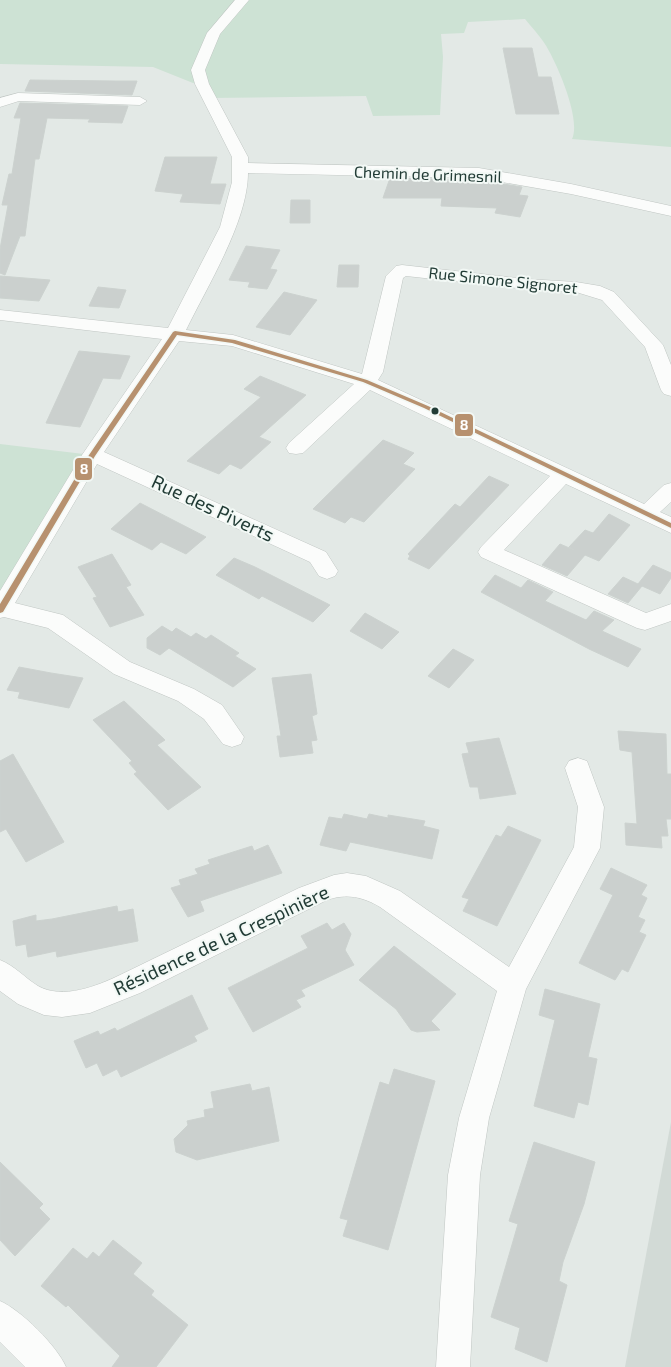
<svg xmlns="http://www.w3.org/2000/svg" width="671" height="1367" viewBox="0 0 671 1367" font-family="'Exo 2',sans-serif">
<style>
.built{fill:#d2dad6}
.green{fill:#cde2d4}
.building{fill:#cbd0ce;stroke:#ccd2cf}
.lines{fill:none;stroke-linecap:round;stroke-linejoin:round}
.minor-casing{stroke:#c0c6c3;stroke-width:1}
.minor{fill:#fbfcfb;fill-rule:evenodd}
.bus-1-casing{stroke:#f2f8f5;stroke-width:3}
.bus-1{fill:#b7916f;fill-rule:evenodd}
.bus-dot{fill:#223c36;stroke:#f2f8f5;stroke-width:2}
.labels{text-anchor:middle;stroke-width:4;stroke-linejoin:round;paint-order:stroke}
.far-street-label{font-size:16px;fill:#223c36;stroke:#f2f8f5}
.street-label{font-size:19px;fill:#223c36;stroke:#f2f8f5}
.line-badge{stroke:#f2f8f5;stroke-width:2}
.badge-label{font-size:14px;text-anchor:middle;font-weight:bold;fill:#fff}
</style>
<rect width="100%" height="100%" fill="#e3e9e6"/>
<polygon class="built" points="671,1122 671,1367 625,1367"/>
<g class="green">
<path d="M0,0H671V147L572,139C581,120 559,69 549,51C543,39 533,29 525,19L468,22L464,33L441,34L443,57L440,115L373,116L366,96L209,98L202,84L193,83L153,67L0,64Z"/>
<polygon points="0,444 92,455 0,610"/>
</g>
<g class="building">
<polygon points="503,48 532,48 538,77 551,77 559,114 516,114"/>
<polygon points="30,80 115,81 137,81 132,95 25,91"/>
<polygon points="20,103 128,106 122,123 88,122 90,119 47,118 39,159 35,159 25,236 20,236 5,275 0,273 0,249 8,205 2,205 9,174 12,174 21,118 14,118"/>
<polygon points="165,157 217,157 210,184 226,184 220,204 180,202 183,194 155,191"/>
<polygon points="390,178 479,180 522,187 519,195 528,196 520,217 495,213 497,208 441,206 442,198 383,198"/>
<polygon points="291,200 310,200 310,223 290,223"/>
<polygon points="246,246 280,250 270,269 277,270 267,289 248,287 250,282 229,280"/>
<polygon points="339,265 359,265 358,287 337,287"/>
<polygon points="0,276 50,280 39,301 0,298"/>
<polygon points="98,287 126,290 119,308 89,306"/>
<polygon points="284,292 317,300 290,335 256,327"/>
<polygon points="79,351 130,356 120,379 103,378 80,427 46,423"/>
<polygon points="260,376 306,395 259,437 271,442 241,469 230,464 219,474 187,461 261,397 244,389"/>
<polygon points="383,440 414,453 403,464 415,469 364,522 351,517 345,523 313,509"/>
<polygon points="489,476 509,485 429,569 408,559 410,556 408,554 455,504 460,507"/>
<polygon points="140,503 206,537 186,554 161,542 152,550 111,529"/>
<polygon points="609,514 630,525 599,561 585,555 567,576 542,565 560,544 574,550 569,547 585,530 593,533"/>
<polygon points="112,554 131,585 126,587 144,615 110,627 93,598 97,597 78,567"/>
<polygon points="234,558 255,567 330,605 313,622 262,596 259,599 216,575"/>
<polygon points="653,565 671,573 671,578 660,594 642,586 628,603 608,594 623,577 638,584"/>
<polygon points="495,575 521,588 528,580 553,592 545,601 586,620 594,611 614,620 602,631 641,649 628,667 589,649 481,592"/>
<polygon points="365,613 399,632 382,649 350,631"/>
<polygon points="162,626 172,632 176,628 191,637 196,633 206,639 211,635 239,653 235,656 256,669 233,687 169,648 160,655 147,648 147,638"/>
<polygon points="453,649 474,660 449,688 428,676"/>
<polygon points="19,667 51,673 83,678 69,708 18,698 20,692 7,690"/>
<polygon points="311,674 317,714 312,716 317,740 311,741 313,753 280,757 277,736 281,736 272,678"/>
<polygon points="124,701 165,740 157,745 201,787 168,810 134,774 137,772 129,763 132,761 93,720"/>
<polygon points="618,731 666,734 667,774 671,774 671,819 666,819 668,836 661,836 662,848 626,845 625,823 637,824 632,752 620,750"/>
<polygon points="499,738 516,794 480,799 478,787 470,787 462,754 469,753 466,743"/>
<polygon points="13,754 64,842 26,862 6,829 0,832 0,761"/>
<polygon points="344,814 367,819 369,814 388,818 388,815 425,821 423,826 439,830 432,859 350,842 346,851 320,845 329,817 342,819"/>
<polygon points="508,826 541,840 497,926 463,911 469,899 462,897 496,835 501,837"/>
<polygon points="268,845 282,873 200,901 204,911 188,917 171,888 181,885 179,880 198,874 195,869 210,864 208,860 252,846 254,851"/>
<polygon points="611,868 647,885 641,895 647,898 638,917 645,920 639,932 646,935 628,972 622,969 615,980 579,963 613,895 600,889"/>
<polygon points="117,906 118,912 133,909 138,941 57,957 56,951 28,957 26,944 16,946 13,921 36,915 36,921 52,919"/>
<polygon points="327,923 332,930 344,923 351,934 345,950 354,965 301,990 305,996 296,1000 301,1007 253,1032 228,988 308,948 301,936"/>
<polygon points="394,946 456,994 431,1021 440,1030 417,1032 411,1030 396,1009 359,980"/>
<polygon points="545,989 600,1004 588,1057 597,1059 588,1105 578,1102 574,1118 534,1106 555,1020 539,1015"/>
<polygon points="192,995 208,1029 194,1036 197,1041 121,1077 117,1069 103,1076 97,1063 86,1068 74,1041 98,1031 100,1035 115,1028 117,1031"/>
<polygon points="394,1069 435,1081 388,1250 343,1236 348,1220 340,1218 380,1082 389,1085"/>
<polygon points="250,1084 252,1091 269,1087 279,1141 197,1160 176,1152 174,1139 188,1125 187,1121 205,1117 204,1110 214,1108 211,1092"/>
<polygon points="534,1142 595,1162 584,1204 563,1262 559,1281 567,1285 547,1362 515,1349 520,1328 491,1317 518,1224 509,1221"/>
<polygon points="0,1162 43,1204 39,1208 50,1219 15,1256 0,1240"/>
<polygon points="113,1240 142,1263 133,1274 154,1291 151,1295 188,1325 156,1367 112,1367 120,1356 68,1305 66,1307 41,1286 73,1248 87,1259 93,1252 99,1257"/>
</g>
<g class="lines">
<defs>
<g id="minor">
<path d="M235,0H249L220,34L205,70L209,84L248,157V163L479,168L571,184L671,206V216L571,194L479,178L248,173C248,221 207,287 186,330L233,335L362,374L386,276L396,266L402,265L526,279L576,282L600,286L614,292L663,345L671,365V396L664,394L661,390L645,347L602,300L576,292L526,289L406,276L403,278L383,372L378,380L644,504L664,485L671,483V502L660,512L671,517V533L566,484L504,550L646,613L671,604V621L645,630L637,628L481,557L478,552L481,547L550,476L370,390L303,453L296,454L289,453L286,448L289,443L354,384L232,346L179,341L104,452L326,552L338,571L335,576L327,579L319,576L310,562L97,464L15,603L63,615L130,662L194,689L222,705L244,737L241,744L232,747L223,744L204,719L178,701L114,674L48,628L4,617L0,618V591L82,455L162,339L0,320V310L168,328L220,227L232,182V157L195,84L191,70L207,33Z"/>
<polygon points="18,93 140,97 147,101 140,105 19,101 0,107 0,98"/>
<path d="M578,758L587,761L604,807L600,848L526,989L489,1118L480,1175L470,1367H436L448,1175L459,1118L497,991L380,907C363,897 347,893 327,900L140,993L90,1013L62,1017L44,1015L18,1004L0,991V960C15,966 25,978 38,986C63,1000 97,986 120,975L299,888L334,875L347,873L366,876L400,891L509,967L574,847L578,807L565,768L569,761Z"/>
<path d="M0,1301C21,1310 57,1346 66,1367H25L0,1342Z"/>
</g>
</defs>
<use href="#minor" class="minor-casing"/>
<use href="#minor" class="minor"/>
<defs>
<polygon id="bus-1" points="175,331 235,340 367,380 428,406 671,523 671,528 424,408 363,382 232,343 177,335 95,456 3,612 0,613 0,604 89,455 173,332"/>
</defs>
<use href="#bus-1" class="bus-1-casing"/>
<use href="#bus-1" class="bus-1"/>
</g>
<circle class="bus-dot" cx="435" cy="411" r="4.5"/>
<g class="labels">
<g class="far-street-label">
<text transform="translate(428 174) rotate(2)" y="6">Chemin de Grimesnil</text>
<text transform="translate(503 280) rotate(6)" y="6">Rue Simone Signoret</text>
</g>
<g class="street-label">
<text transform="translate(213 508) rotate(25)" y="7">Rue des Piverts</text>
<text transform="translate(221 940) rotate(-25)" y="7">Résidence de la Crespinière</text>
</g>
</g>
<g class="line-badge">
<rect x="454" y="413" width="20" height="24" rx="5" fill="#b7916f"/>
<rect x="74" y="457" width="19" height="24" rx="5" fill="#b7916f"/>
</g>
<g class="badge-label">
<text x="464" y="430">8</text>
<text x="84" y="474">8</text>
</g>
</svg>
